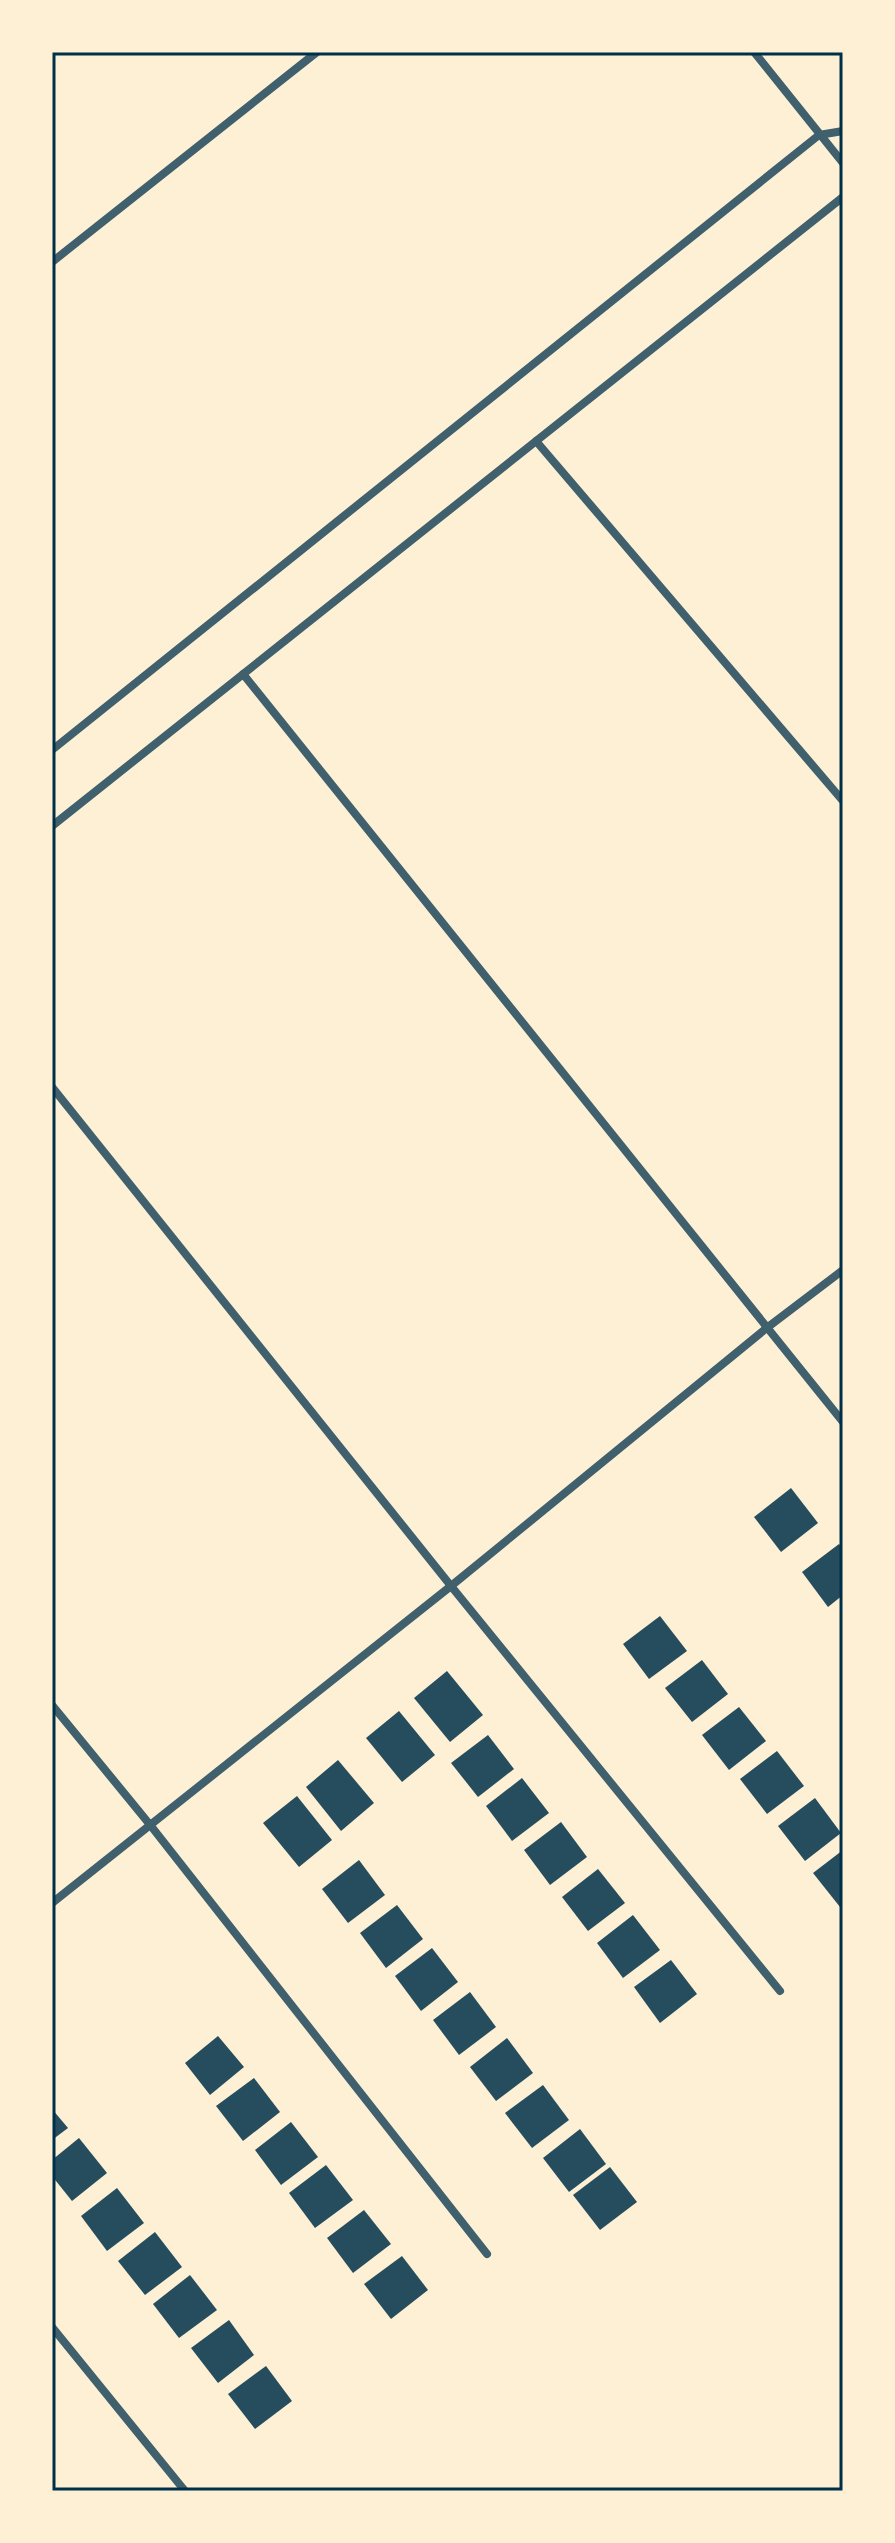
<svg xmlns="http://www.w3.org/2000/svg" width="895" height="2543" viewBox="0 0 895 2543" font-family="Quicksand,sans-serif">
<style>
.building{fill:#264d5e}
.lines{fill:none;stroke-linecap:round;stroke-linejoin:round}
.minor{stroke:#3f606c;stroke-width:8}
.neatline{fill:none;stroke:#003049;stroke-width:3}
</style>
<rect width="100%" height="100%" fill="#fdf0d5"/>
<g class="building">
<polygon points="791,1488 818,1523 781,1552 754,1517"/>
<polygon points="839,1544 843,1549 843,1595 828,1607 802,1572"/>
<polygon points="660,1616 687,1651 649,1679 623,1644"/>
<polygon points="702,1660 728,1694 692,1722 665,1688"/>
<polygon points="447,1671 483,1715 450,1742 414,1698"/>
<polygon points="739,1707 766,1741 729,1770 702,1735"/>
<polygon points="399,1711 435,1755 402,1782 366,1738"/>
<polygon points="488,1735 514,1769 478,1797 451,1763"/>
<polygon points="777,1751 804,1786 767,1814 740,1779"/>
<polygon points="338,1760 374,1803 341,1831 306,1787"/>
<polygon points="522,1778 549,1813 512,1841 486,1806"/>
<polygon points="297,1796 332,1840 299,1867 263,1823"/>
<polygon points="815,1798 841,1833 805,1861 778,1826"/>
<polygon points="561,1822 587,1857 550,1885 524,1850"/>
<polygon points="843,1850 843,1905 840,1907 813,1873"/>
<polygon points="359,1860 385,1895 348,1923 322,1889"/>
<polygon points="598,1869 625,1903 588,1931 562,1897"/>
<polygon points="397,1905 423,1939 386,1968 360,1933"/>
<polygon points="633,1915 660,1950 623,1978 597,1943"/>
<polygon points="432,1948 458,1982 421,2011 395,1976"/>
<polygon points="671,1960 697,1994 660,2023 634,1987"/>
<polygon points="470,1992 496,2027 459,2055 433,2020"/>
<polygon points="218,2036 244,2067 210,2095 185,2063"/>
<polygon points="507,2038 533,2073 496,2101 470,2067"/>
<polygon points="254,2078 280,2112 243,2141 216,2106"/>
<polygon points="543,2085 569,2120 532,2148 505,2113"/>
<polygon points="52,2109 68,2128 52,2140"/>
<polygon points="291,2122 318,2157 281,2185 255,2150"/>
<polygon points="580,2129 606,2164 569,2192 543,2158"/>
<polygon points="79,2138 107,2173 72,2201 52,2176 52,2160"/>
<polygon points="326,2165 353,2200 315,2228 289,2193"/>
<polygon points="610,2167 637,2202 600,2230 573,2195"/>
<polygon points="117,2188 144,2223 107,2251 81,2216"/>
<polygon points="364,2210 391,2244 353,2273 327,2238"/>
<polygon points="155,2232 182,2267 145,2295 118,2261"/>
<polygon points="402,2256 428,2290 391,2319 364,2284"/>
<polygon points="190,2275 217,2310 179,2338 153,2304"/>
<polygon points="229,2320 254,2355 218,2383 191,2348"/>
<polygon points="266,2366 292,2401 255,2429 228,2394"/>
</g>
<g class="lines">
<g class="minor">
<polyline points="754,52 843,163"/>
<polyline points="52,262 317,52"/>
<polyline points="536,441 843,801"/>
<polyline points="243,674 843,1422"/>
<polyline points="52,750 819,135 843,131"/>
<polyline points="52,826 843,197"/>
<polyline points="52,1087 451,1586 780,1991"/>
<polyline points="52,1705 151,1826 487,2254"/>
<polyline points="52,1903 451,1586 768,1327 843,1270"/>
<polyline points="52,2327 185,2491"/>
</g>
</g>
<rect width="895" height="2543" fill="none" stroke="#fdf0d5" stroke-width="108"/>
<rect x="54" y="54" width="787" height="2435" class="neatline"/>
</svg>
